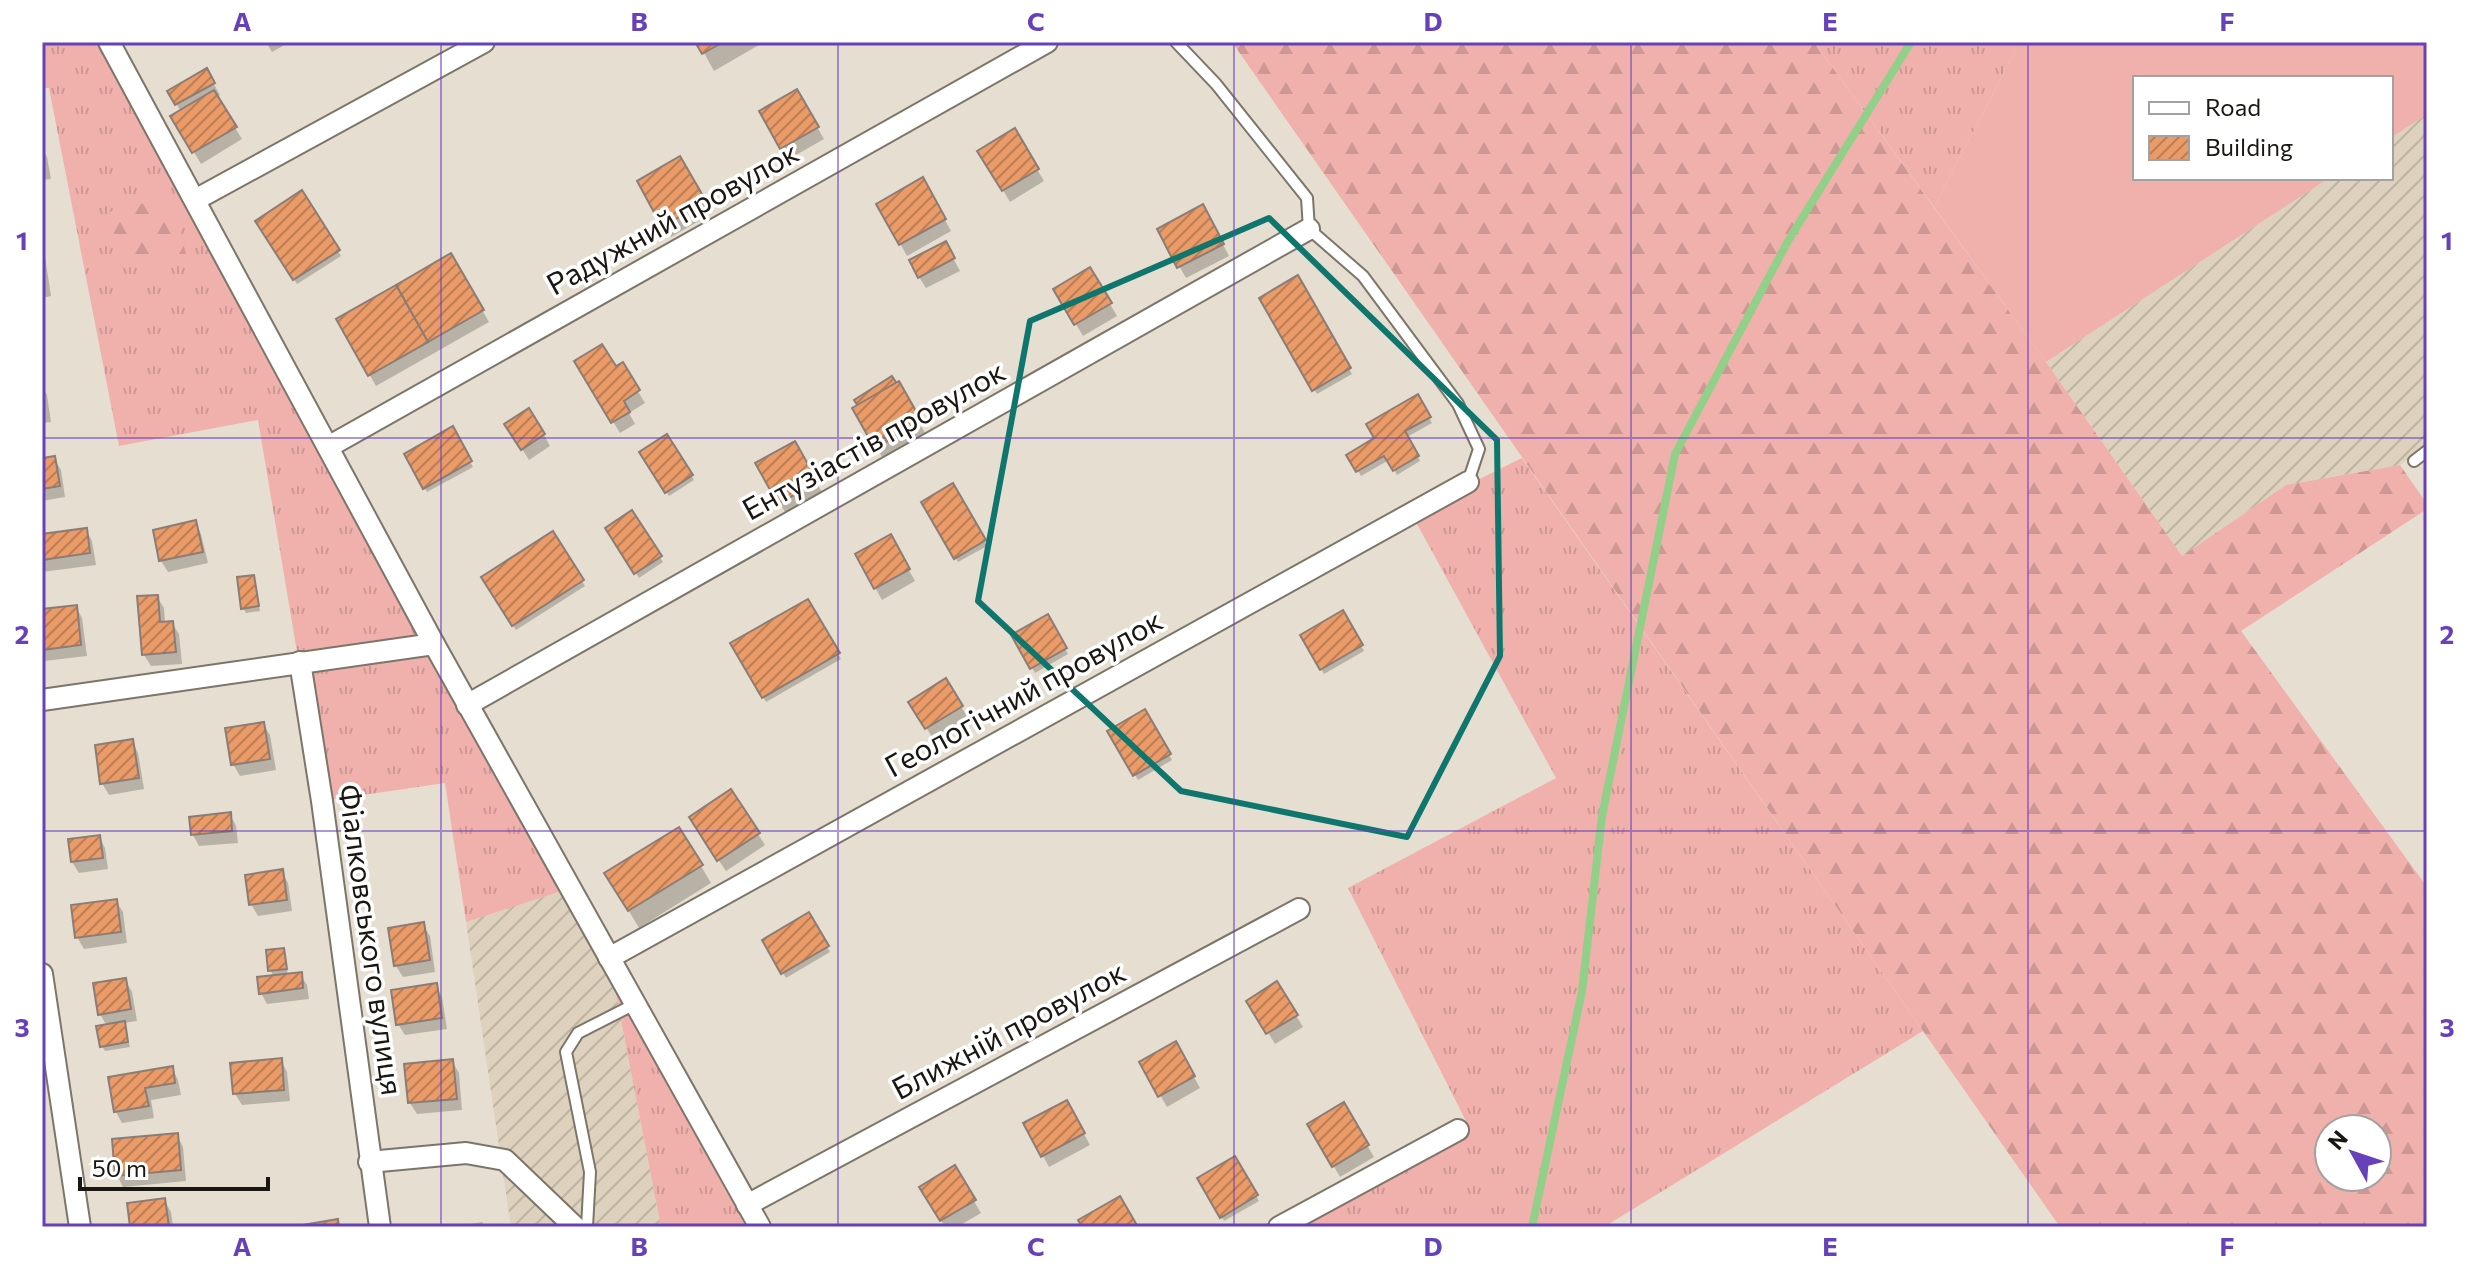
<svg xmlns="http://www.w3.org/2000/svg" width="2469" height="1269" viewBox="0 0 2469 1269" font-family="Commissioner,sans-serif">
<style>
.industrial{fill:url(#industrial-furrows)}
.grass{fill:url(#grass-tufts)}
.forest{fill:url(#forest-firs);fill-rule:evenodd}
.garden{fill:#f0b0ac}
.shadow{fill:#0003}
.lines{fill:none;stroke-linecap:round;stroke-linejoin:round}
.stream{stroke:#92d08a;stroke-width:8}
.building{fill:url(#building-hatch);stroke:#8b7d76;stroke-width:2}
.service-casing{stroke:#7c7569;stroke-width:14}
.minor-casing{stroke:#7c7569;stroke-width:24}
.service{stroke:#fff;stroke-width:10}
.minor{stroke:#fff;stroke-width:20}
.marked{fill:none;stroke:#0f766e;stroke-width:6;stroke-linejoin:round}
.grid{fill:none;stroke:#6741b9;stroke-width:2;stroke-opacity:0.55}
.labels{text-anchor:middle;stroke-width:7;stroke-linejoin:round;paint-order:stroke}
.street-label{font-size:30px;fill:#1a1712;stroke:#fff}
.neatline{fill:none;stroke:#6741b9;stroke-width:3}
.grid-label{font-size:26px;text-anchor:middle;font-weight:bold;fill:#6741b9}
</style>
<defs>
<pattern id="industrial-furrows" width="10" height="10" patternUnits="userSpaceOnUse" patternTransform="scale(2)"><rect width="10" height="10" fill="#ded2be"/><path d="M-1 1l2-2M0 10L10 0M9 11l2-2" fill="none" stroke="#beb4a2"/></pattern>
<pattern id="grass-tufts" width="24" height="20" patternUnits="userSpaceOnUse" patternTransform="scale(2)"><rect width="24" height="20" fill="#f0b0ac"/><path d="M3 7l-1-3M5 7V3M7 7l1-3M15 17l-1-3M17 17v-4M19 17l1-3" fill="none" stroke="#cd9793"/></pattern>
<pattern id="forest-firs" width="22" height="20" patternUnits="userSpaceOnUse" patternTransform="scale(2)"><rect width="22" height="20" fill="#f0b0ac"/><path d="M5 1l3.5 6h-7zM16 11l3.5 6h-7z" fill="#cd9793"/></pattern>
<pattern id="building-hatch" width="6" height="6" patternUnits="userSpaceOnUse" patternTransform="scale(2)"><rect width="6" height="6" fill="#ea9b68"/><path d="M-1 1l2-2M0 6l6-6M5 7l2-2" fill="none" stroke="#bd7d54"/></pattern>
</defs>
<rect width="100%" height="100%" fill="#e6ded0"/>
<g class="industrial">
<polygon points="2427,114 2427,447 2400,465 2286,485 2182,556 2046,362 2329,178 2391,178 2391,138"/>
<polygon points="571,888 609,958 661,1227 511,1227 466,922"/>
</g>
<g class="grass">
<polygon points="42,42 109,42 571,888 466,922 445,783 322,801 258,420 119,446 49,88 42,88"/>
<polygon points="1814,42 2020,42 1934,207"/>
<polygon points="1522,458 1923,1031 1604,1227 1280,1227 1469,1127 1348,888 1556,778 1411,513"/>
<polygon points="609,958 760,1227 661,1227"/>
</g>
<g class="forest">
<path d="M1232,42H1814L2046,362L2182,556L2286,485L2400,465L2427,504V509L2241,631L2427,887V1227H2060ZM2329,1129H2377V1177H2329Z"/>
<polygon points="171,197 186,254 123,269 109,212"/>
</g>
<polygon class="garden" points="2020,42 2427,42 2427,114 2391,138 2391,78 2135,78 2135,178 2329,178 2046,362 1934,207"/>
<g class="shadow">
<polygon points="266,42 290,42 272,52"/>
<polygon points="698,42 764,42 714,71"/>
<polygon points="206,70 220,95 216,97 242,139 201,164 173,117 181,112 169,91"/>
<polygon points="796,91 824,139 789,159 761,112"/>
<polygon points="1014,131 1044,181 1010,202 980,151"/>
<polygon points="42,148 47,157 51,179 42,180"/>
<polygon points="680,159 711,214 671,237 639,182"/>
<polygon points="923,180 951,231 907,256 878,204"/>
<polygon points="302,193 341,256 297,284 258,221"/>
<polygon points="1209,218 1229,256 1186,278 1159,230"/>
<polygon points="42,237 51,296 42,298"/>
<polygon points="945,243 960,271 926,288 919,277"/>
<polygon points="451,256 489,322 376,386 339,320"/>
<polygon points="1090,270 1117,316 1083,336 1055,290"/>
<polygon points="1298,278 1352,374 1317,394 1262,299"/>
<polygon points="576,362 615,369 622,365 645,403 629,413 635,424 620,433"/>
<polygon points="898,384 925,433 882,457 855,408"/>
<polygon points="42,386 47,395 51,422 42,423"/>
<polygon points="1417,397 1432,423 1407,437 1420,461 1397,475 1389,460 1361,476 1349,455 1377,439"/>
<polygon points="452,429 473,467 427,492 406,455"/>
<polygon points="544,435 550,446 529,460 514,436"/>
<polygon points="667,437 694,480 669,496 642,453"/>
<polygon points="795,444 823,494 786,514 758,464"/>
<polygon points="54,458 61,470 65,497 42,501 42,460"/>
<polygon points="952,486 987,546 958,562 924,502"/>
<polygon points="632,513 663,562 639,578 608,529"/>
<polygon points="195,522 201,534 208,563 168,572 161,561 155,531"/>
<polygon points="86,530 92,541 96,565 42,572 42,536"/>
<polygon points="552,534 585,586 516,630 483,578"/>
<polygon points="890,537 915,581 882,600 857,555"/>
<polygon points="253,577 260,611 246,613 243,608"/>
<polygon points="157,597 164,608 165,623 172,623 179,634 182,664 151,666 144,655 139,598"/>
<polygon points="808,601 841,659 766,702 733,644"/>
<polygon points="76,607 82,618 87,656 44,661 42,657 42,611"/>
<polygon points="1343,613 1364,651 1324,674 1303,636"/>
<polygon points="1047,617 1068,654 1035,673 1014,636"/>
<polygon points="946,681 968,718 934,740 911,703"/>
<polygon points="1145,712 1172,760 1138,780 1110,732"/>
<polygon points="263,724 270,735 276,770 240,776 233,764"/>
<polygon points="132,741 138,753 144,789 109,795 102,783"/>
<polygon points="230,814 236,826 238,843 199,846 193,835"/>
<polygon points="698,830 758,834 765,845 726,871"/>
<polygon points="99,837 105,848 108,869 79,873 72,862"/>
<polygon points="701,866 711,883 639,928 607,874"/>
<polygon points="282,872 288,883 292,911 258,916 251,904"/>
<polygon points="116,901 123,912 127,943 84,949 77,937"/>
<polygon points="809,915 830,952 786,978 764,940"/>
<polygon points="423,925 430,936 435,972 403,977 396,966"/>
<polygon points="283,950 288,975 300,974 307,985 309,999 267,1004 261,993 274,977 270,970"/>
<polygon points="125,980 132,992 137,1021 124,1023 130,1047 105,1051 102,1046 107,1026 100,1014"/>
<polygon points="1277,984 1303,1027 1275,1044 1249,1001"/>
<polygon points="436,986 442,997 447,1029 405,1035 398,1024"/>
<polygon points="1175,1043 1200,1088 1167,1107 1141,1062"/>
<polygon points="281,1060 287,1072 290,1101 242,1105 235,1094"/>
<polygon points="452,1061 459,1073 462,1110 417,1114 410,1103"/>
<polygon points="172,1068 178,1080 181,1095 151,1100 154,1118 122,1123 116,1112 110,1079"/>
<polygon points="1067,1102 1090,1145 1049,1167 1026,1124"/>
<polygon points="1343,1105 1374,1157 1340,1177 1310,1125"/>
<polygon points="177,1135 183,1147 186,1181 123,1187 117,1175"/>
<polygon points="1235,1159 1259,1201 1224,1221 1200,1179"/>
<polygon points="954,1168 981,1213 957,1227 945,1227 922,1188"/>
<polygon points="164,1200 171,1212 173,1227 132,1227"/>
<polygon points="482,1222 485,1227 454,1227"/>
</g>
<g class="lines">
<polyline class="stream" points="1532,1227 1582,991 1602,816 1675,454 1788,241 1911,42"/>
</g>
<g class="building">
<polygon points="695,42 723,42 702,54"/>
<polygon points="207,68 215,83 175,105 167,91"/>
<polygon points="797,89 819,127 780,149 759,111"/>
<polygon points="214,90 237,127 192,153 170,116"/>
<polygon points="1015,128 1039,169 1002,191 977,151"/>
<polygon points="680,156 706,201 662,227 637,181"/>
<polygon points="923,177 946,219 899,245 876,204"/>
<polygon points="302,190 340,250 293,280 255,221"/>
<polygon points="1203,204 1224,244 1177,268 1157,229"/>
<polygon points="946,241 955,258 918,278 909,260"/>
<polygon points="451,253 484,310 428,342 396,285"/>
<polygon points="1090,267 1112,303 1074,325 1053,289"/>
<polygon points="1298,275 1351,368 1312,391 1259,298"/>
<polygon points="396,285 428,342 368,376 336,319"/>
<polygon points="602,344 616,366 623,362 640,390 624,401 630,412 611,423 574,361"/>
<polygon points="892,376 920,420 883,444 854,400"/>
<polygon points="899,381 921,420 874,447 852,408"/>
<polygon points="1418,394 1431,417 1405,431 1419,456 1393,471 1384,456 1356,472 1346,455 1374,438 1366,424"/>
<polygon points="529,408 545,434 521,450 504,424"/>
<polygon points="453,426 472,461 423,489 404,454"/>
<polygon points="667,434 693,475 665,493 639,452"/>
<polygon points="795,441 818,482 778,504 755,463"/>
<polygon points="55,456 60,486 42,489 42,458"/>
<polygon points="953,483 986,540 954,559 921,502"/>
<polygon points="632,510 662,556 634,574 605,528"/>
<polygon points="196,520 203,552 159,561 153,530"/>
<polygon points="87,528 90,553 42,560 42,534"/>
<polygon points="553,531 584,580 512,626 481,577"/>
<polygon points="891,534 910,569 874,589 855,554"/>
<polygon points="254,575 259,606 241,609 237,577"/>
<polygon points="158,595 160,622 173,621 176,652 142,655 137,596"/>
<polygon points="808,599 840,653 762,698 730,643"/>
<polygon points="77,605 81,645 42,650 42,609"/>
<polygon points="1343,610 1363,645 1320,670 1300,635"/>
<polygon points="1048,614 1067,648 1030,669 1011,635"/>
<polygon points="946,678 963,706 925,729 908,702"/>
<polygon points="1145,709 1171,754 1133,776 1107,731"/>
<polygon points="264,722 270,759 231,765 225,728"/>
<polygon points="133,739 139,778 100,784 95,745"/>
<polygon points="731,789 760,833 717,861 689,817"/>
<polygon points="231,812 232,831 191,835 189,817"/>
<polygon points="679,827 703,865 628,911 604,873"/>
<polygon points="100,835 103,858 71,862 68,839"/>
<polygon points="283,869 287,900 249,905 245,875"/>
<polygon points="117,899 121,932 75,938 71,905"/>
<polygon points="809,912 829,946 781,974 762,940"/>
<polygon points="424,922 430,960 394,966 388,928"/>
<polygon points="284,948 287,969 268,971 266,950"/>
<polygon points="302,972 303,988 259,994 257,977"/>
<polygon points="126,978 131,1009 98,1015 93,983"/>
<polygon points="1277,981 1298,1015 1266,1034 1246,1001"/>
<polygon points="437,983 442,1018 396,1025 391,990"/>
<polygon points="125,1021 128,1042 100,1047 96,1026"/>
<polygon points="1176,1041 1195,1076 1158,1097 1139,1062"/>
<polygon points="282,1058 284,1090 233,1094 230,1063"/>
<polygon points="453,1059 457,1099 408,1103 404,1064"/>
<polygon points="173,1066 175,1083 145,1088 149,1106 114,1112 108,1077"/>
<polygon points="1067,1100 1085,1133 1041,1157 1023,1123"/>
<polygon points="1344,1102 1369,1145 1332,1167 1307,1124"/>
<polygon points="178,1133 181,1170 115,1176 112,1139"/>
<polygon points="1235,1156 1258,1195 1220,1218 1197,1178"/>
<polygon points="955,1165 976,1200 940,1221 919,1187"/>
<polygon points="1120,1196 1138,1227 1082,1227 1078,1220"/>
<polygon points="165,1198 169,1227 130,1227 127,1203"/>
<polygon points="338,1219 339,1227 291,1227"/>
</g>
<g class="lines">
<defs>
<g id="service">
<polyline points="1176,42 1216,84 1307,198 1309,229 1363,276 1458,404 1479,449 1468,482"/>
<polyline points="2414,461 2427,451"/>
<polyline points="587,1227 590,1172 566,1052 578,1033 635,1004"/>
</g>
<g id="minor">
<polyline points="109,42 434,644 760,1227"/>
<polyline points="195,200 484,42"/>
<polyline points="328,447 1047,42"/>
<polyline points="300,662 322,801 380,1227"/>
<polyline points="42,700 434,644"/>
<polyline points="467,705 1309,229"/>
<polyline points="609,958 1468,482"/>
<polyline points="42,974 80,1227"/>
<polyline points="369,1162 466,1153 505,1160 575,1227"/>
<polyline points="747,1205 1299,909"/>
<polyline points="1279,1227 1458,1130"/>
</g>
</defs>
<use href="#service" class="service-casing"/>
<use href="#minor" class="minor-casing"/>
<use href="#service" class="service"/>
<use href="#minor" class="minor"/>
</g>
<path class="marked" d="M1269,218L1497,440L1500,656L1407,837L1181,791L978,601L1030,321Z"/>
<path class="grid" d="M441,42V1227M838,42V1227M1234,42V1227M1631,42V1227M2028,42V1227M42,438H2427M42,831H2427"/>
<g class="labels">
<g class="street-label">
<text transform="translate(673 219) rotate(-29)" y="10">Радужний провулок</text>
<text transform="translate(874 441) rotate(-29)" y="10">Ентузіастів провулок</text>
<text transform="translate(1024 694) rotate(-29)" y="10">Геологічний провулок</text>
<text transform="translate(370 940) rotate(82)" y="10">Фіалковського вулиця</text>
<text transform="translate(1009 1031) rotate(-28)" y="10">Ближній провулок</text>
</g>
</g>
<rect width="2469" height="1269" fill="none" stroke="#ffffff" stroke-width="88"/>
<rect x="2133" y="76" width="260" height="104" fill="#ffffff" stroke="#a3a2a0" stroke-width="2"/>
<rect x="2149" y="102" width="40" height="12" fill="#ffffff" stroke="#a3a2a0" stroke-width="2"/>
<text x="2205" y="116" font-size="24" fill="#1a1712">Road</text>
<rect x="2149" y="136" width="40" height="24" fill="url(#building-hatch)" stroke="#a3a2a0" stroke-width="2"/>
<text x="2205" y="156" font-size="24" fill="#1a1712">Building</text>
<g transform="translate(2353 1153) rotate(310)"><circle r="38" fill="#ffffff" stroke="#a3a2a0" stroke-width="2"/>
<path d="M0-6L14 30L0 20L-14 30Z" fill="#6741b9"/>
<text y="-12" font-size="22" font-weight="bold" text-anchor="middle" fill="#1a1712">N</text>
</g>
<path d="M80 1177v12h188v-12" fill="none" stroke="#1a1712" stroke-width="4"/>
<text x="92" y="1177" font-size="24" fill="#1a1712" stroke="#ffffff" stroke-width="6" paint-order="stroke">50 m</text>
<rect x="44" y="44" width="2381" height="1181" class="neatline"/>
<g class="grid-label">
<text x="242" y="31">A</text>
<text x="639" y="31">B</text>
<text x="1036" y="31">C</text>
<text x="1433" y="31">D</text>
<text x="1830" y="31">E</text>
<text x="2227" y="31">F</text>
<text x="22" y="250">1</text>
<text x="2447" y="250">1</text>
<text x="22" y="644">2</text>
<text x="2447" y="644">2</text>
<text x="22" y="1037">3</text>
<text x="2447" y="1037">3</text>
<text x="242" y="1256">A</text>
<text x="639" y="1256">B</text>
<text x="1036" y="1256">C</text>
<text x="1433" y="1256">D</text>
<text x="1830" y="1256">E</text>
<text x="2227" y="1256">F</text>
</g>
</svg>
